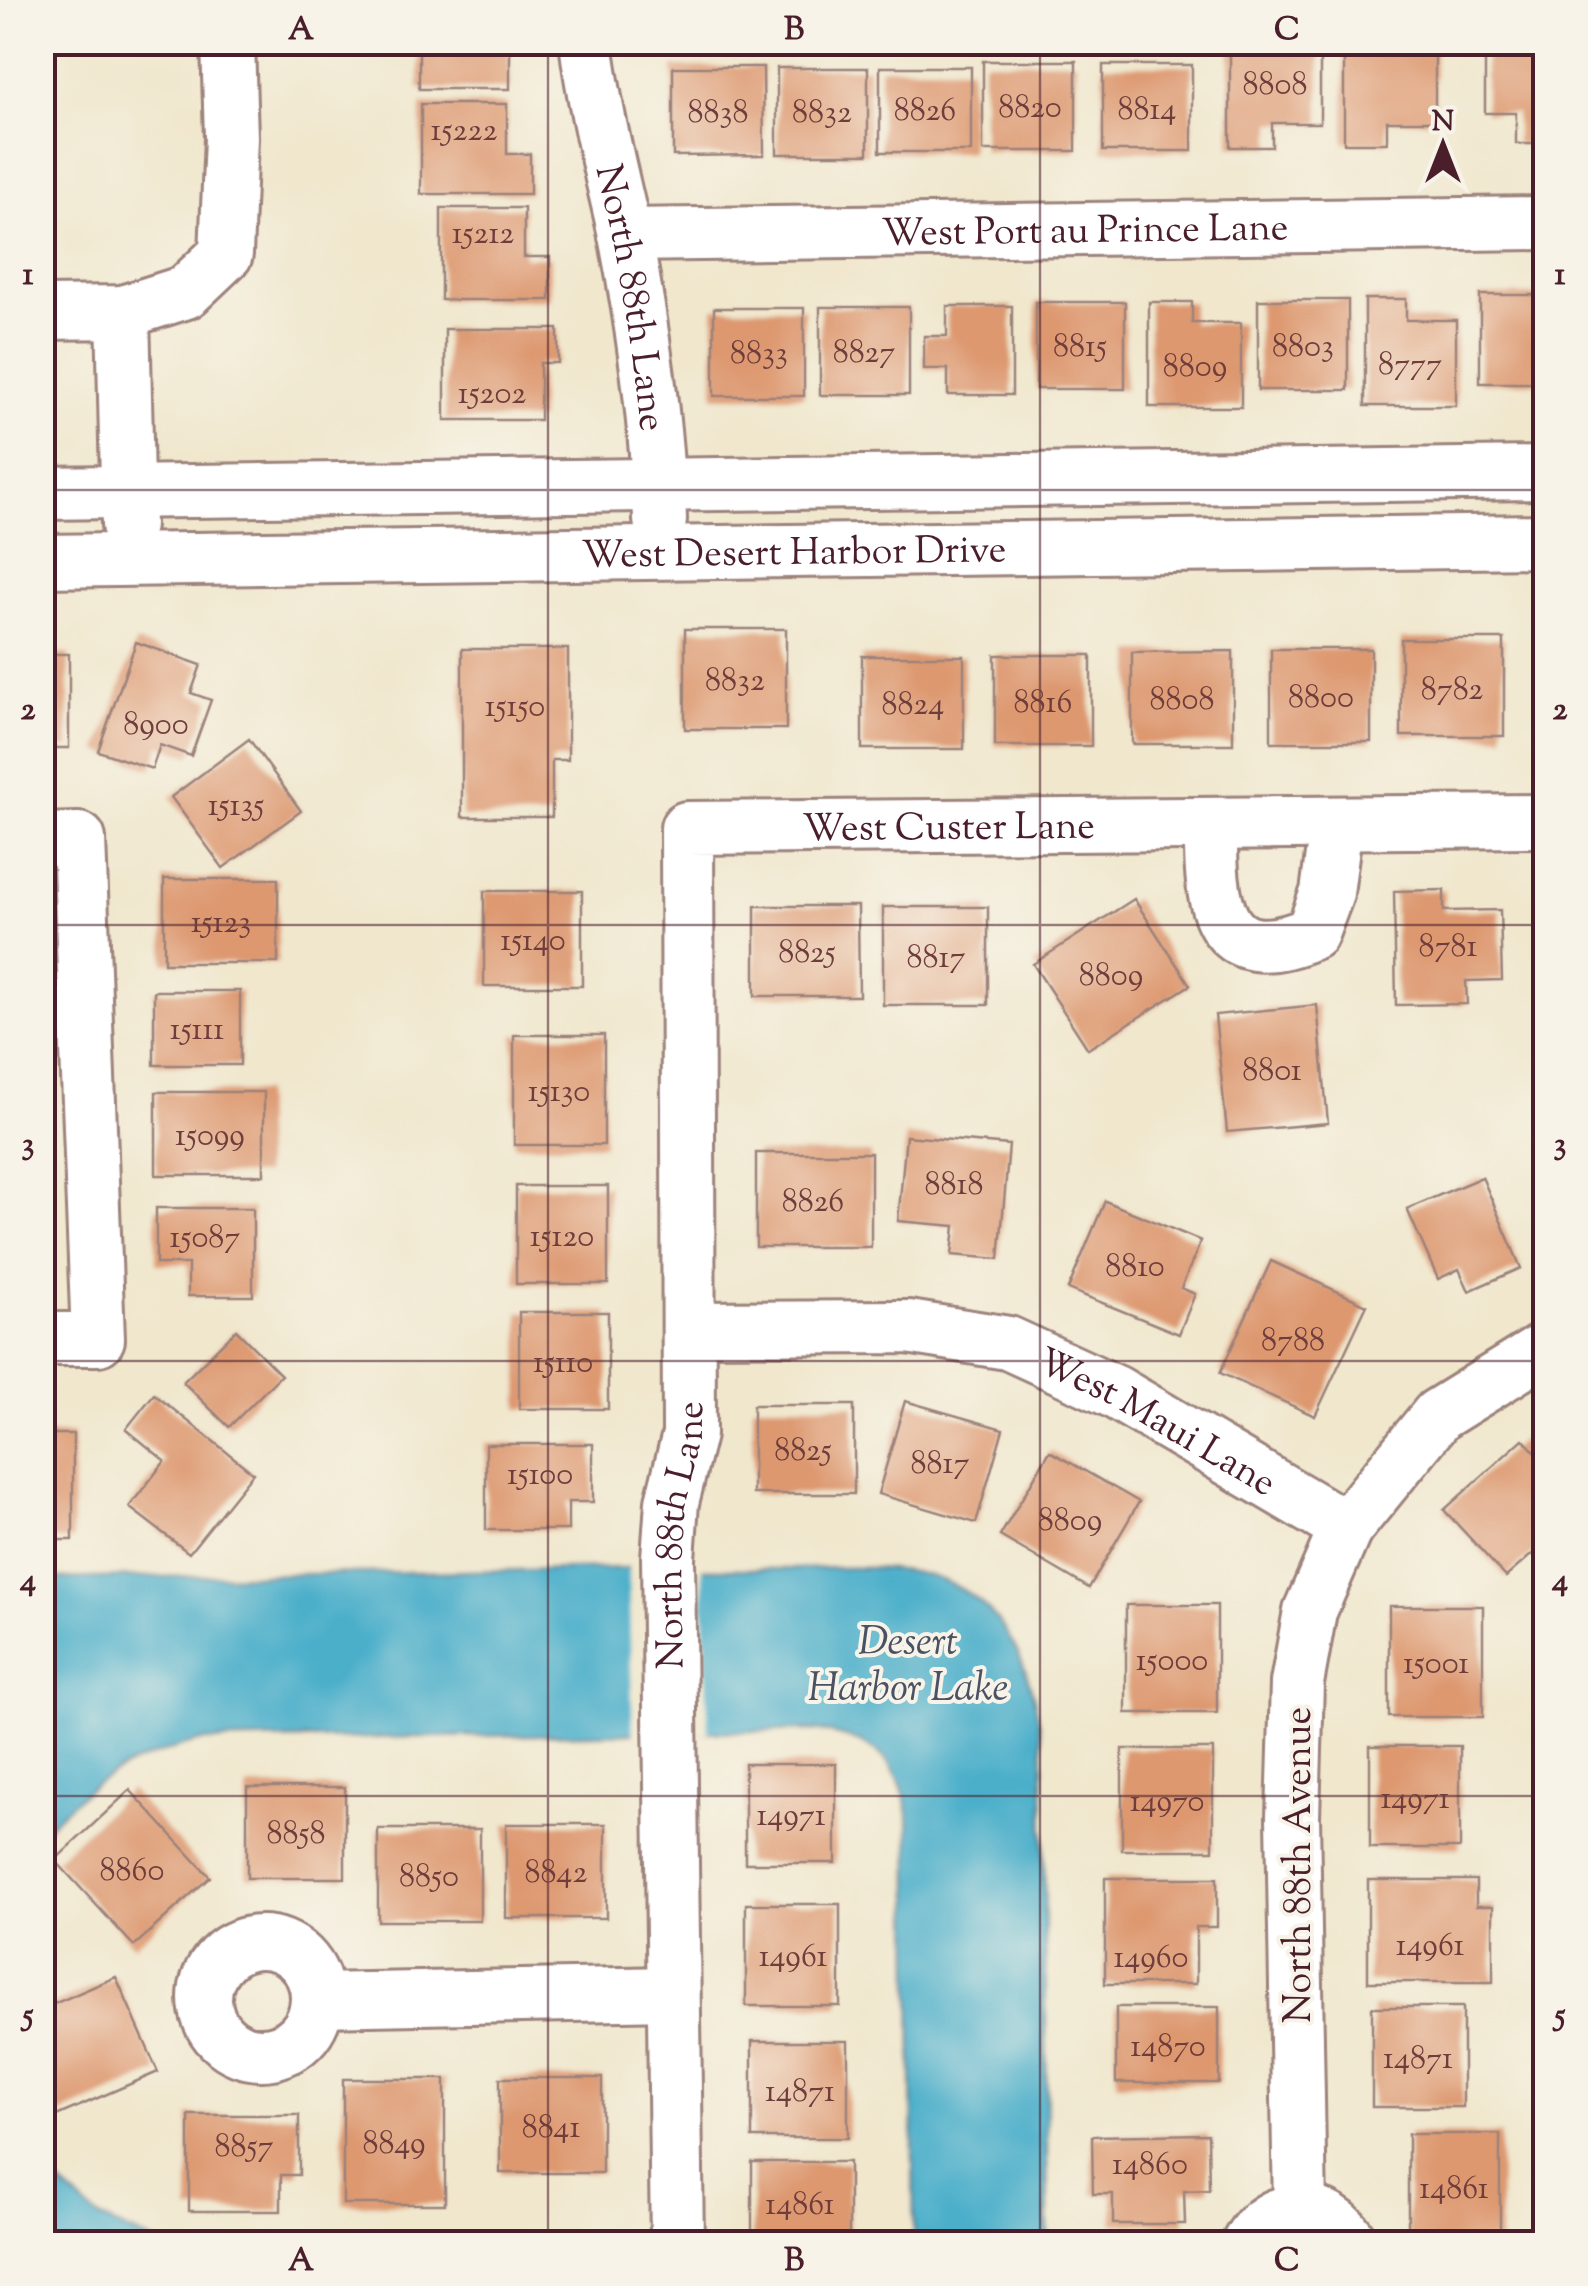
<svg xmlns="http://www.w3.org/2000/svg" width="1588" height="2286" viewBox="0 0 1588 2286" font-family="'Sorts Mill Goudy',serif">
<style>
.water{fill:#4bafca;stroke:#4a677a;stroke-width:2.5}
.pier{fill:#f0e7cd}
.building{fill:#dd986f}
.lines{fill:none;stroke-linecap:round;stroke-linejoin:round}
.minor-casing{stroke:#9d837c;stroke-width:58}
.minor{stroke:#fff;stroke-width:52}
.grid{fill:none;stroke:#4a1f2b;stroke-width:2.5;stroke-opacity:0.55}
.labels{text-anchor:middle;stroke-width:8;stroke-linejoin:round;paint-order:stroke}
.number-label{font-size:32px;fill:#6f3d3c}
.street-label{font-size:38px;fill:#4a1f2b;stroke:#f7f3e8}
.water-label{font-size:40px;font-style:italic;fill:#4a5163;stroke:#f7f3e8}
.neatline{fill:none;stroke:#4a1f2b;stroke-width:4}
.grid-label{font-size:32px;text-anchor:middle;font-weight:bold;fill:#4a1f2b}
</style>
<rect width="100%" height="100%" fill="#f7f3e8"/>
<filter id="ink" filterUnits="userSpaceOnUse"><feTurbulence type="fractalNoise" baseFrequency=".01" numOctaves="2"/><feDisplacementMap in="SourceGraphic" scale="20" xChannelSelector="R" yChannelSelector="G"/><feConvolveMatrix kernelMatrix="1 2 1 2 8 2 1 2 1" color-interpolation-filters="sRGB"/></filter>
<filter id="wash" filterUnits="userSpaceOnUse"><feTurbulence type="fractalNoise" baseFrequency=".0048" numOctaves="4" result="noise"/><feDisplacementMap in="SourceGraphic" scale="40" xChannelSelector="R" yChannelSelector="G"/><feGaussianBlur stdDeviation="2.25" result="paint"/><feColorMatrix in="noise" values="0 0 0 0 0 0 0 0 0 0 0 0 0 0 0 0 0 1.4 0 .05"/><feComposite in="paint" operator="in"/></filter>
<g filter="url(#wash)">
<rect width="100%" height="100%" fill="#f0e7cd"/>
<g class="water">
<path d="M628,1568C684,1569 740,1569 796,1569C841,1568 890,1564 933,1577C1011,1600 1037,1683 1043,1754L1048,2243H914L909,1814C898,1754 871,1740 815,1730L202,1741C136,1757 88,1780 43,1832V1579Z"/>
<polygon points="42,2169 99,2218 156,2243 43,2243"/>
</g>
<polygon class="pier" points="628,1563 702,1564 708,1733 633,1736"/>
<g id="blocks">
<g class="building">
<rect x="419" y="42" width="91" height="47"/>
<polygon points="1230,42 1320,42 1320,123 1272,123 1272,147 1230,147"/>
<polygon points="1344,42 1435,42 1435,121 1387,121 1387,143 1344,143"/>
<polygon points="1485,48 1546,48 1546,144 1516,144 1516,113 1485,113"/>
<rect x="983" y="61" width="93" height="90"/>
<rect x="1103" y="65" width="89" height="86"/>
<polygon points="673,67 763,67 764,155 673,156"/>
<rect x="880" y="67" width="91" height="85"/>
<rect x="777" y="68" width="91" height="86"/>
<polygon points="421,104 507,104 507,154 530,154 530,194 421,194"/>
<polygon points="441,208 524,208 524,257 550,257 550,300 441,300"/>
<rect x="1480" y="295" width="66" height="88"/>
<polygon points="1365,299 1406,299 1406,320 1456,320 1456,406 1365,406"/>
<rect x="1258" y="300" width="90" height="90"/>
<rect x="1036" y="302" width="89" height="87"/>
<polygon points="1149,302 1192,302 1192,323 1241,323 1241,407 1149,407"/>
<polygon points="947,306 1012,306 1012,395 948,395 948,369 924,369 924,336 947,336"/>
<rect x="820" y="307" width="89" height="88"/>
<rect x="714" y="308" width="90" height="88"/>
<polygon points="445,329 558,329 558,363 540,363 540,420 445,420"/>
<rect x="685" y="629" width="101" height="100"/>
<polygon points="1540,629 1546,629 1546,740 1539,739"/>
<rect x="1401" y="639" width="103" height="97"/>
<polygon points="136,642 201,665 191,693 211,700 191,756 160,745 152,769 98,751"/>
<polygon points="462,649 568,649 568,760 552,760 552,817 462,817"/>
<rect x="1271" y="649" width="100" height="93"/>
<polygon points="1233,651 1233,744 1132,744 1132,652"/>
<rect x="42" y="654" width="27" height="94"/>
<rect x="995" y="655" width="96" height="91"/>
<rect x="862" y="656" width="102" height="93"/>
<polygon points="249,739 301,811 223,868 171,797"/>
<rect x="164" y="879" width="114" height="84"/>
<polygon points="1444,890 1444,911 1500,910 1502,980 1466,981 1467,1004 1396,1005 1394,891"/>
<rect x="484" y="891" width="98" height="95"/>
<polygon points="1134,899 1190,985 1088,1049 1033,964"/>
<polygon points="755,906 858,906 859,996 755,996"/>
<rect x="883" y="907" width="105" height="98"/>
<rect x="154" y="991" width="86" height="74"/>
<polygon points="1317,1005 1328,1123 1227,1132 1215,1015"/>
<rect x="514" y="1035" width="90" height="110"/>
<rect x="156" y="1092" width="108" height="83"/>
<polygon points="906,1136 1009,1145 999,1259 952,1255 955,1226 898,1221"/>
<rect x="756" y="1153" width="115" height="94"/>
<polygon points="1482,1177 1521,1268 1469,1291 1459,1269 1438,1279 1407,1209"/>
<rect x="516" y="1186" width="92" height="98"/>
<polygon points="1105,1201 1201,1241 1181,1288 1195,1294 1179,1334 1068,1289"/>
<polygon points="156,1208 253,1208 253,1296 188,1296 188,1264 156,1264"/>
<polygon points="1271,1261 1367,1305 1315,1416 1220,1373"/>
<rect x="519" y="1312" width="89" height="97"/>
<polygon points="236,1330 281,1375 229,1427 183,1382"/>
<polygon points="154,1394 253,1473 189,1553 129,1507 165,1461 126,1429"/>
<polygon points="905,1401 1003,1429 976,1523 878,1494"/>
<rect x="753" y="1405" width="101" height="89"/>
<rect x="42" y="1434" width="31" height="106"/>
<polygon points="1523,1439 1546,1464 1546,1542 1506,1577 1444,1510"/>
<polygon points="486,1444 593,1444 593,1502 568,1502 568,1530 486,1530"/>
<polygon points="1050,1451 1139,1502 1089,1588 1000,1536"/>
<rect x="1126" y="1605" width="91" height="108"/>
<rect x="1389" y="1606" width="94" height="111"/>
<rect x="1370" y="1746" width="90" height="102"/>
<rect x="1122" y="1749" width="91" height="101"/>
<rect x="745" y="1764" width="91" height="99"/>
<rect x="247" y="1787" width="98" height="91"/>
<polygon points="130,1790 210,1877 134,1946 55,1860"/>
<rect x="506" y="1824" width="100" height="94"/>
<rect x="378" y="1829" width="102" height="92"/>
<polygon points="1105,1878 1217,1878 1217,1927 1196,1927 1196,1984 1105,1984"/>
<polygon points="1368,1880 1476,1880 1476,1906 1493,1906 1493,1982 1368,1982"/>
<rect x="746" y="1904" width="94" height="102"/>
<polygon points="116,1977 158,2072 47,2120 42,2109 42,2009"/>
<rect x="1116" y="2007" width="103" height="76"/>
<rect x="1372" y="2007" width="91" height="100"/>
<rect x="752" y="2041" width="96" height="97"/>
<rect x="500" y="2078" width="102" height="95"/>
<rect x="343" y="2079" width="102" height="125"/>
<polygon points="189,2115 299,2115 299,2175 281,2175 281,2211 189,2211"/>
<polygon points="1208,2134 1209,2190 1184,2191 1185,2224 1113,2224 1113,2194 1093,2194 1092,2136"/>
<rect x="1408" y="2134" width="92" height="107"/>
<rect x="752" y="2162" width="97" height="82"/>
</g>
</g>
</g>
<g filter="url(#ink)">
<use href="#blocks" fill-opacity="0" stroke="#9d837c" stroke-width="2.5"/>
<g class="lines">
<defs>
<g id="minor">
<path id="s1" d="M586,42C594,106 610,168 624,230C642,319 657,429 660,520"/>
<path id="s2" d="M625,235L1546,223"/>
<polyline points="123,312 128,525"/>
<polyline points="42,313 123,312 186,292 226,254 231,138 228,42"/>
<polyline points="42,493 1546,473"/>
<path id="s3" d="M42,561L1546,541"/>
<path d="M1211,825C1210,901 1215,974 1312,933L1327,893L1336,824"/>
<polyline points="42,840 79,839 98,1339 42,1339"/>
<path id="s4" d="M690,1328L908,1327L1008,1343L1115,1392L1346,1528L1438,1415L1546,1348"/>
<circle cx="261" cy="1998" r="56"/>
<polyline points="318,2000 671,1993"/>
<polyline points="1300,2210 1293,1817 1297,1683 1310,1611 1346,1528"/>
<path id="s5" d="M677,2244L668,1558L672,1502L689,1434L687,828L1546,821"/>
<path d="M1248,2244C1270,2199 1330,2202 1352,2244"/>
</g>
</defs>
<use href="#minor" class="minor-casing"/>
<use href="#minor" class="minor"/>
</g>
</g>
<path class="grid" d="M548,42V2244M1040,42V2244M42,490H1546M42,925H1546M42,1361H1546M42,1796H1546"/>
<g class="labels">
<g class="number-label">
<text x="1275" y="94">8808</text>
<text x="1030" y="117">8820</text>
<text x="1147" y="119">8814</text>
<text x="925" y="120">8826</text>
<text x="718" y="122">8838</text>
<text x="822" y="122">8832</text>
<text x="464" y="140">15222</text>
<text x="483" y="243">15212</text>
<text x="1080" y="356">8815</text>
<text x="1303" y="356">8803</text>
<text x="864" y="362">8827</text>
<text x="759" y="363">8833</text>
<text x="1410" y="374">8777</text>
<text x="1195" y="376">8809</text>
<text x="492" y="403">15202</text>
<text x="735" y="690">8832</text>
<text x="1452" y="699">8782</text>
<text x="1321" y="707">8800</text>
<text x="1182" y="709">8808</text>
<text x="1043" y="712">8816</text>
<text x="913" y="714">8824</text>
<text x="515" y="716">15150</text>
<text x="156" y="734">8900</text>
<text x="236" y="815">15135</text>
<text x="221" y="932">15123</text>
<text x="533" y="950">15140</text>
<text x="1448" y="956">8781</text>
<text x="807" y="962">8825</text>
<text x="936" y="967">8817</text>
<text x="1111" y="985">8809</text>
<text x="197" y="1039">15111</text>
<text x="1272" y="1080">8801</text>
<text x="559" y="1101">15130</text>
<text x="210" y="1145">15099</text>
<text x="954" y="1194">8818</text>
<text x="813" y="1211">8826</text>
<text x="562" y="1246">15120</text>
<text x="205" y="1247">15087</text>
<text x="1135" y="1276">8810</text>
<text x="1293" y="1350">8788</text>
<text x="563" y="1372">15110</text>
<text x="803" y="1460">8825</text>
<text x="940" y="1473">8817</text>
<text x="540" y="1484">15100</text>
<text x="1070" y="1530">8809</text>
<text x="1172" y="1670">15000</text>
<text x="1436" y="1673">15001</text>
<text x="1415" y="1808">14971</text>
<text x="1167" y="1811">14970</text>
<text x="791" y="1825">14971</text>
<text x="296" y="1843">8858</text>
<text x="132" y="1880">8860</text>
<text x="556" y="1882">8842</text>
<text x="429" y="1886">8850</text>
<text x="1430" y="1955">14961</text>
<text x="793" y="1966">14961</text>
<text x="1151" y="1967">14960</text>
<text x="1168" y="2056">14870</text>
<text x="1418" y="2068">14871</text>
<text x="800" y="2101">14871</text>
<text x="551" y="2137">8841</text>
<text x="394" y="2153">8849</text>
<text x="244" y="2156">8857</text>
<text x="1150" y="2174">14860</text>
<text x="1454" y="2198">14861</text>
<text x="800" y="2214">14861</text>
</g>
<g class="street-label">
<text dy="13" stroke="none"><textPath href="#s2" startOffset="460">West Port au Prince Lane</textPath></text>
<text dy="13" stroke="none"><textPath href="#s1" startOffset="260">North 88th Lane</textPath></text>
<text dy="13" stroke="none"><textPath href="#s3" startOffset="752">West Desert Harbor Drive</textPath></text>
<text dy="13" stroke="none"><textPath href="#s5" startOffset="1680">West Custer Lane</textPath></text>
<text dy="13" stroke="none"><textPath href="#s4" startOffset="488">West Maui Lane</textPath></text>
<text dy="13" stroke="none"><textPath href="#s5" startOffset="710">North 88th Lane</textPath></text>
<text transform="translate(1297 1865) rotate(-90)" y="13">North 88th Avenue</text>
</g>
<g class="water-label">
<text x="908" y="1654">Desert<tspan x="908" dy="46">Harbor Lake</tspan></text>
</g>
</g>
<rect width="1588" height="2286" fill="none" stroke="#f7f3e8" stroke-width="110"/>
<g transform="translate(1443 145)" stroke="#f7f3e8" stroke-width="8" paint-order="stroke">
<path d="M0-8L18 38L0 25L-18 38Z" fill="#4a1f2b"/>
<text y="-15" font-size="28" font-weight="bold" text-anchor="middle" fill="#4a1f2b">N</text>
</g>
<rect x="55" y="55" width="1478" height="2176" class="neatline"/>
<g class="grid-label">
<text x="301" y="39">A</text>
<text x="794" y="39">B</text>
<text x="1287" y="39">C</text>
<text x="28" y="284">1</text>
<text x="1560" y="284">1</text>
<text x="28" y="719">2</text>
<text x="1560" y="719">2</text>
<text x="28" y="1154">3</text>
<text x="1560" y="1154">3</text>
<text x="28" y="1590">4</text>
<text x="1560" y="1590">4</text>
<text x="28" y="2025">5</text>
<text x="1560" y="2025">5</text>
<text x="301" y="2270">A</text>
<text x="794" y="2270">B</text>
<text x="1287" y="2270">C</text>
</g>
</svg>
